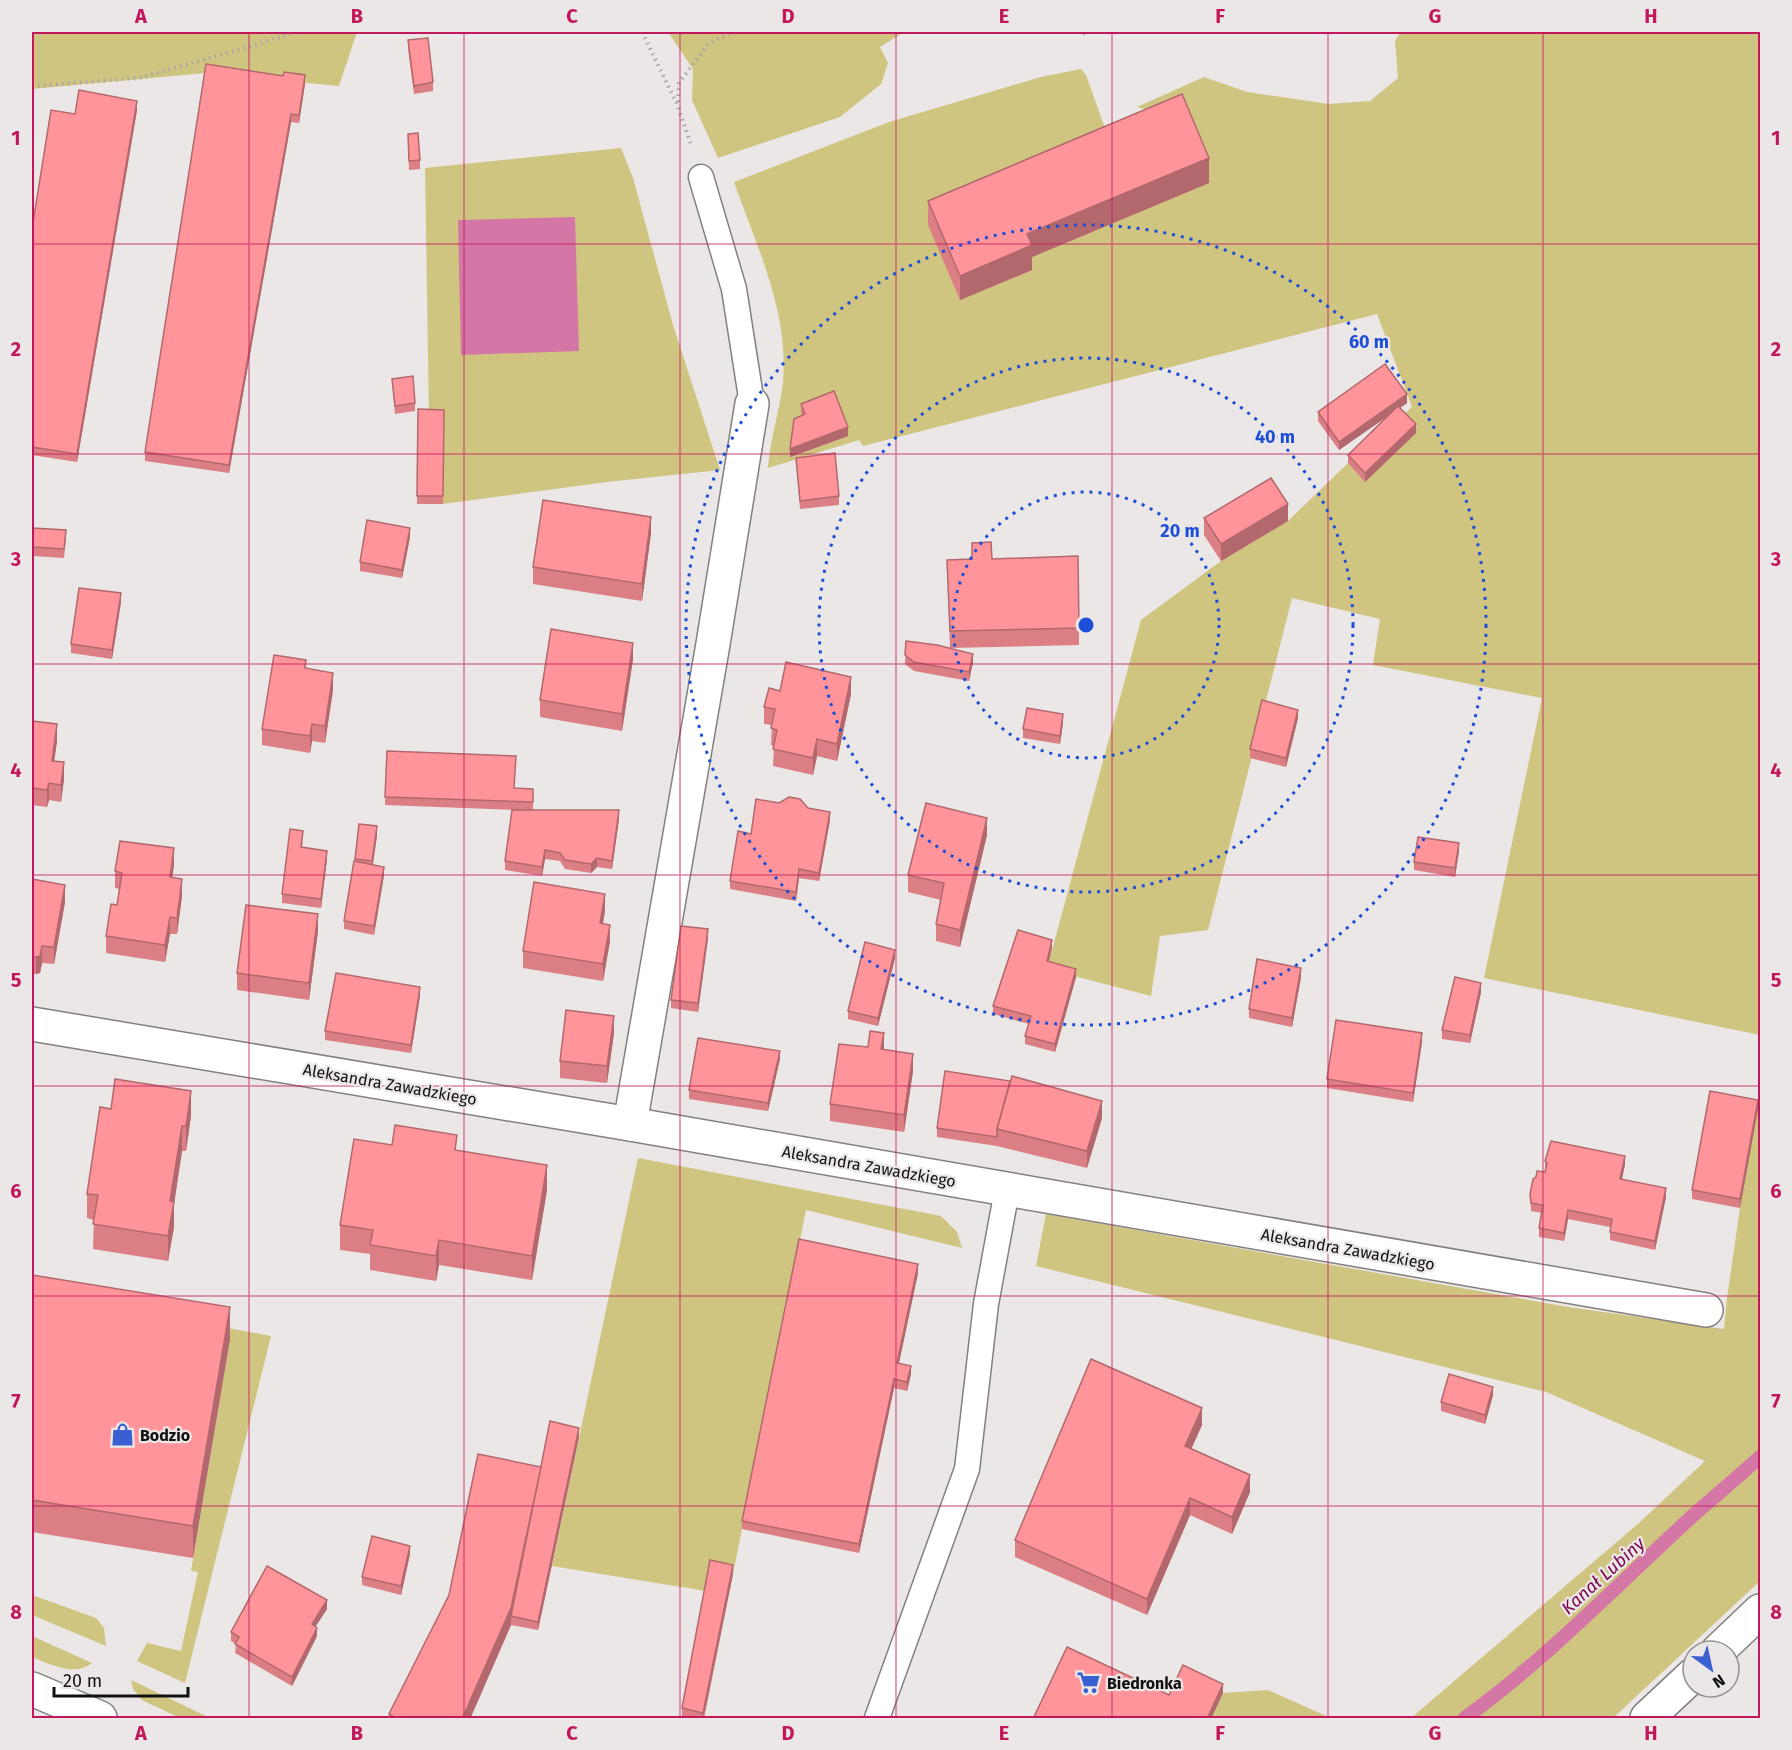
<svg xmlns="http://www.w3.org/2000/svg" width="1792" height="1750" viewBox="0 0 1792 1750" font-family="'Fira Sans',sans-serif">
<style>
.green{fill:#cfc480}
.water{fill:#d477a6}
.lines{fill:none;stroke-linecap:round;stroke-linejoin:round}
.stream{stroke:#d477a6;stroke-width:14}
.lane-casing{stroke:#83807f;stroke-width:27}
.street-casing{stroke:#83807f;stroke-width:36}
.secondary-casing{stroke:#83807f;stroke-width:36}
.path{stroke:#aaa6a5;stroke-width:4;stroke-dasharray:1.5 4.5;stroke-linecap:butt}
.lane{stroke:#fff;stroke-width:24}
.street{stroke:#fff;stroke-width:33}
.secondary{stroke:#fff;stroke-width:33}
.wall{fill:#db7f84}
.shaded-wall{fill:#b2686c}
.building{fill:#ff949a;stroke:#b2686c;stroke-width:1.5}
.grid{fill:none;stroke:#c2185b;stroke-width:1.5;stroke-opacity:0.55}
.ring{fill:none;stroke:#1d4ed8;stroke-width:3;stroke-dasharray:3 6}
.labels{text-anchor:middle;stroke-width:4.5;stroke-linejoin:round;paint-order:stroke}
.street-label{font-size:16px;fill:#121010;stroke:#ebe7e6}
.poi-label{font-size:16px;font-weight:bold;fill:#121010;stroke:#ebe7e6;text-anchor:start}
.water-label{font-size:18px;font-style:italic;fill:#7b0450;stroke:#ebe7e6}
.centre{fill:#1d4ed8;stroke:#ebe7e6;stroke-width:3}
.ring-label{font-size:18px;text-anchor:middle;font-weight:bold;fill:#1d4ed8;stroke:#ebe7e6;stroke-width:4.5;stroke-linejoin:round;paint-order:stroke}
.neatline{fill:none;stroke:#c2185b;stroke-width:2}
.grid-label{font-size:20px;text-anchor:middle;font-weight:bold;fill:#c2185b}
</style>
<rect width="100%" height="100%" fill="#ebe7e6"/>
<g class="green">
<polygon points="32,32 357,32 339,86 206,73 32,89"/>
<polygon points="668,32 904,32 880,47 888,63 881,84 840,117 718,158 692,100 693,69"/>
<path d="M1401,32H1760V1035L1484,978L1542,698L1373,665L1380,619L1292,598L1208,930L1160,936L1151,996L1047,969L1141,620L1221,561L1288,521L1348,463L1412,407L1377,314L863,446L859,440L768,468C770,439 780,410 783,382C789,312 757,247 734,182L889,122L1041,77L1081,69L1086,75L1112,148L1027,259L1182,119L1137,107L1204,77L1247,92L1329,104L1370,101L1398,78L1395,41Z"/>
<polygon points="621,148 633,178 673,325 720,470 607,482 443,504 444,419 429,418 425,168"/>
<polygon points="1760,1094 1760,1581 1613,1718 1411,1718 1639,1523 1705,1461 1546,1392 1036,1266 1046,1214 1568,1307 1724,1329 1727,1298 1740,1208"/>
<polygon points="638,1158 941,1216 957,1232 962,1248 806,1210 733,1574 706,1591 552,1566"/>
<polygon points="32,1292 271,1336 185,1683 137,1661 147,1643 181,1651 198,1572 191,1571 230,1339"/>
<polygon points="32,1595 96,1618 104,1628 106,1646 32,1615"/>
<path d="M32,1636L92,1663C74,1677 50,1664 32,1657Z"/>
<polygon points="131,1680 210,1718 180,1718 142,1700 133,1689"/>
<polygon points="1268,1690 1331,1718 1211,1718 1223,1693"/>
</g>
<polygon class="water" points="575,217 579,351 461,355 458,220"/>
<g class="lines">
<path class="stream" d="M1465,1718C1549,1657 1621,1581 1698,1511C1719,1493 1740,1475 1760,1457"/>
<defs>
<g id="lane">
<polyline points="701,177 734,289 752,404"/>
<polyline points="877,1718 967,1469 986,1304 1007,1190"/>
</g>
<g id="street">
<polyline points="32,1024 630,1124 1706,1310"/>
<polyline points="630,1124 713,644 752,404"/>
</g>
<g id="secondary">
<polyline points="1718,1651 1760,1611"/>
<polyline points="32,1689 100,1718"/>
<polyline points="1647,1718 1693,1675"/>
</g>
</defs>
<use href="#lane" class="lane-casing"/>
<use href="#street" class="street-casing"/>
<use href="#secondary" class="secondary-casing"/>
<g class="path">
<polyline points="642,32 677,104 691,145"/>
<polyline points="32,86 139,78 245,48 295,32"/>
<polyline points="678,102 679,83 709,43 733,32"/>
</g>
<use href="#lane" class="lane"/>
<use href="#street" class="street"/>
<use href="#secondary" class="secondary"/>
</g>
<g class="wall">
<polygon points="408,40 433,82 433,91 414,94 408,49"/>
<polygon points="206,64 305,84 299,123 291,122 229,473 145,461 145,452"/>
<polygon points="137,110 77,462 32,455 32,229 75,114"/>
<polygon points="408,134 420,160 420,169 409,170"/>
<polygon points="1209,183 1032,257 1032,270 960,300 928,225 928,201"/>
<polygon points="392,379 415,403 415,411 395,414"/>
<polygon points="1407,403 1400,408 1416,433 1365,482 1348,463 1348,455 1387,416 1339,450 1318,421 1318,412"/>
<polygon points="801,404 848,436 790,457 802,415 801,412"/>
<polygon points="418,409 444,410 443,504 417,504"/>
<polygon points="796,458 839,496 839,505 800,509"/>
<polygon points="1204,518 1288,521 1221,561 1204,535"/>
<polygon points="32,528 66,539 64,558 32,556"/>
<polygon points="651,533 642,601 533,584 533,567"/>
<polygon points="410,537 402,578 360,571 360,562"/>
<polygon points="992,559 1079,628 1079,645 950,648 947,560"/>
<polygon points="121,602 112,659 71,653 71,644"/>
<polygon points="906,641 973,662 969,681 914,671 905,664"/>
<polygon points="633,659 622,731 540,717 540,700"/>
<polygon points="306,668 333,690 325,743 312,741 310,753 262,745 262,729"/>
<polygon points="780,691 851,694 837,761 817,756 813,775 773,766 774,746 771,745 772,725 764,724 764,707"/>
<polygon points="1298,718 1286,767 1250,758 1250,749"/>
<polygon points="32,721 57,741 54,761 64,779 61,802 49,800 47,807 32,805"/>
<polygon points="1063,723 1060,744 1023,738 1023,729"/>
<polygon points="387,751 515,788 533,789 533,810 619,819 612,869 597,867 591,873 565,869 560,861 545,859 542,876 505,870 505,861 514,810 385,805"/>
<polygon points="808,808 830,820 819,881 799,878 796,901 730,889 730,881 751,834"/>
<polygon points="359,824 377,835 373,865 384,875 374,935 344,929 344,921 355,861"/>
<polygon points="987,835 960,947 936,941 936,924 941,900 908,892 908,875"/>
<polygon points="303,839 302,847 327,859 321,908 282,903 282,894"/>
<polygon points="1459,851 1455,877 1414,870 1414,862"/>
<polygon points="174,865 172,877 182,896 177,934 170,934 165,962 106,953 106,936 117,905 120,889 115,888 115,871"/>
<polygon points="32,879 65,902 54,964 42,963 40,973 36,974 32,974"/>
<polygon points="605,911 603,923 610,941 603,981 523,968 523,951"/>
<polygon points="318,931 309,1000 237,990 237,973"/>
<polygon points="708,938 698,1012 671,1008 671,1000"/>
<polygon points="1052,948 1049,961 1076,977 1055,1052 1025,1044 1025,1036 1029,1024 993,1014 993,1006"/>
<polygon points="895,958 878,1026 848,1019 848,1011"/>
<polygon points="1301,977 1292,1027 1249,1018 1249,1009"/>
<polygon points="1481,992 1470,1043 1442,1039 1442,1030"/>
<polygon points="420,996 411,1053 325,1040 325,1031"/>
<polygon points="614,1033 607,1083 560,1078 560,1061"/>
<polygon points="1422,1042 1413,1102 1327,1088 1327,1079"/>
<polygon points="884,1050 913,1071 904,1132 830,1121 830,1104"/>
<polygon points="780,1059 768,1111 689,1099 689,1090"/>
<polygon points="111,1109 191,1116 186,1151 182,1151 174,1204 174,1227 168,1261 93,1249 94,1220 87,1218 87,1194"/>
<polygon points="1758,1109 1740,1208 1692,1199 1692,1190"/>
<polygon points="1102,1118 1087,1168 997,1146 937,1137 937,1128"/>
<polygon points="392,1145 457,1151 547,1190 532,1280 439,1265 436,1281 370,1270 370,1254 340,1250 340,1225"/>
<polygon points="1545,1161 1625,1164 1622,1180 1666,1197 1655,1250 1610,1240 1610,1227 1568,1219 1564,1241 1539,1237 1539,1228 1542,1213 1531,1211 1530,1194 1545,1172"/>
<polygon points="918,1273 899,1363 911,1374 907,1391 894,1388 859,1553 742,1529 742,1521"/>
<polygon points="32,1275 230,1339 193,1558 32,1532"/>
<polygon points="1493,1395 1485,1424 1441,1411 1441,1402"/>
<polygon points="1202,1425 1191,1449 1250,1492 1232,1534 1190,1515 1147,1615 1015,1557 1015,1540"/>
<polygon points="579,1437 538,1630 511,1625 470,1719 389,1719 389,1714 541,1467"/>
<polygon points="410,1554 401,1595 362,1585 362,1577"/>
<polygon points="733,1574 704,1719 692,1719 682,1716 682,1708"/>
<polygon points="327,1609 315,1627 317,1636 292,1686 235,1653 236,1644 231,1641 231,1632"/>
</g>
<g class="shaded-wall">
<polygon points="1083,32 1091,32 1083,35"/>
<polygon points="305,75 305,84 299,123 299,115"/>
<polygon points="137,101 137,110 77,462 77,454"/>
<polygon points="291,114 291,122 229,473 229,465"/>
<polygon points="1209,158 1209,183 1032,257 1032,270 960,300 960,276 1027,234"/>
<polygon points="1407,394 1407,403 1339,450 1339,442"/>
<polygon points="1416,424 1416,433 1365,482 1365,473"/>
<polygon points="848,427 848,436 790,457 790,449"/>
<polygon points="1288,504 1288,521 1221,561 1221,544"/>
<polygon points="651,517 651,533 642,601 642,584"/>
<polygon points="410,528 410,537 402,578 402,570"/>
<polygon points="121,593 121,602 112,659 112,650"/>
<polygon points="633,643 633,659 622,731 622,714"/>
<polygon points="973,654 973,662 969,681 969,672"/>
<polygon points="333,673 333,690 325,743 325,726"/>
<polygon points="851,677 851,694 837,761 837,744"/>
<polygon points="1298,710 1298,718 1286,767 1286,758"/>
<polygon points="1063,714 1063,723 1060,744 1060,736"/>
<polygon points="57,724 57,741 52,778 52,761"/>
<polygon points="312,724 312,741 310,753 310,736"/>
<polygon points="817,739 817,756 813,775 813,758"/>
<polygon points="64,762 64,779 61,802 61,785"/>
<polygon points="49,783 49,800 47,807 47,790"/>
<polygon points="619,810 619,819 612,869 612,861"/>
<polygon points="830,812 830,820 819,881 819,873"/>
<polygon points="987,818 987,835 960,947 960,930"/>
<polygon points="377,826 377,835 372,869 372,861"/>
<polygon points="1459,843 1459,851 1455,877 1455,868"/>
<polygon points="174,848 174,865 170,894 170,877"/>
<polygon points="545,850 545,859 542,876 542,867"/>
<polygon points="327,851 327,859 321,908 321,899"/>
<polygon points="597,858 597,867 591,873 591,864"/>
<polygon points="384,867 384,875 374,935 374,926"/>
<polygon points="799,869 799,878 796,901 796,892"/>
<polygon points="182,879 182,896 177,934 177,918"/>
<polygon points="65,885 65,902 54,964 54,947"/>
<polygon points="605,894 605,911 600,940 600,923"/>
<polygon points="318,914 318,931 309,1000 309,983"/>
<polygon points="170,917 170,934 165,962 165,945"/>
<polygon points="610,925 610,941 603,981 603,964"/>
<polygon points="708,929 708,938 698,1012 698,1003"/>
<polygon points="1052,940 1052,948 1047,969 1047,961"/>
<polygon points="42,946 42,963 40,973 36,974 36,957"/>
<polygon points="895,950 895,958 878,1026 878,1018"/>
<polygon points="1301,968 1301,977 1292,1027 1292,1018"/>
<polygon points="1076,969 1076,977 1055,1052 1055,1044"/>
<polygon points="1481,983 1481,992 1470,1043 1470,1035"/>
<polygon points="420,987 420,996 411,1053 411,1045"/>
<polygon points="614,1016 614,1033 607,1083 607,1066"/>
<polygon points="884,1033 884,1050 881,1049"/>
<polygon points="1422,1033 1422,1042 1413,1102 1413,1093"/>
<polygon points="780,1051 780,1059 768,1111 768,1103"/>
<polygon points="913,1054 913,1071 904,1132 904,1115"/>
<polygon points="191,1091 191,1116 186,1151 186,1126"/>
<polygon points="1758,1100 1758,1109 1740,1208 1740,1199"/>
<polygon points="1102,1101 1102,1118 1087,1168 1087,1151"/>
<polygon points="182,1126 182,1151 174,1204 174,1227 168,1261 168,1236 170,1201"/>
<polygon points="1625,1156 1625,1164 1620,1188 1620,1179"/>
<polygon points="547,1165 547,1190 532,1280 532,1256"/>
<polygon points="1666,1188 1666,1197 1655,1250 1655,1241"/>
<polygon points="1568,1210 1568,1219 1564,1241 1564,1233"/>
<polygon points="439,1240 439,1265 436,1281 436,1256"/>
<polygon points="918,1264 918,1273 897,1372 897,1363"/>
<polygon points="230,1307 230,1339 193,1558 193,1526"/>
<polygon points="911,1366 911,1374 907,1391 907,1382"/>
<polygon points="894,1379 894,1388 859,1553 859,1544"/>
<polygon points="1493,1387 1493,1395 1485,1424 1485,1415"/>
<polygon points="1202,1408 1202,1425 1185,1463 1185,1446"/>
<polygon points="579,1428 579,1437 538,1630 538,1622"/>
<polygon points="541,1467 511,1616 511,1625 470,1719 462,1719"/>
<polygon points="1250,1475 1250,1492 1232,1534 1232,1517"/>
<polygon points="1190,1498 1190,1515 1147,1615 1147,1599"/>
<polygon points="410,1546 410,1554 401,1595 401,1586"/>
<polygon points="733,1565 733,1574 703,1719 703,1713"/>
<polygon points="327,1600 327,1609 312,1632 312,1624"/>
<polygon points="317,1628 317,1636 292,1686 292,1677"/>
<polygon points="1223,1684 1223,1693 1211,1719 1207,1719"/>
</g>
<g class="building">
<polygon points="428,38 433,82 414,86 408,40"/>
<polygon points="206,64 283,76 284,72 305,75 299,115 291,114 229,465 145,452"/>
<polygon points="79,90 137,101 77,454 32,447 32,229 51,110 75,114"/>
<polygon points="1182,94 1209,158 1027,234 1032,245 960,276 928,201"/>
<polygon points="418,133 420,160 409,161 408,134"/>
<polygon points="1385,364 1407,394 1339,442 1318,412"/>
<polygon points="413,376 415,403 395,406 392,379"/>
<polygon points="834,391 848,427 790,449 794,419 805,414 801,404"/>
<polygon points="1398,406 1416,424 1365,473 1348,455"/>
<polygon points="418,409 444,410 443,496 417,496"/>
<polygon points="835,453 839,496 800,501 796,458"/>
<polygon points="1271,478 1288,504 1221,544 1204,518"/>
<polygon points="543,500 651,517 642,584 533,567"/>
<polygon points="367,520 410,528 402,570 360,562"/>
<polygon points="32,528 66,530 64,549 32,547"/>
<polygon points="991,542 992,559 1078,556 1079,628 950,631 947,560 972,559 972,543"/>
<polygon points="79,588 121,593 112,650 71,644"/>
<polygon points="551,629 633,643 622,714 540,700"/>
<polygon points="906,641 937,645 973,654 969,672 914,662 905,655"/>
<polygon points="274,655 306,660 305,668 333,673 325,726 312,724 310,736 262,729"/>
<polygon points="786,662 851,677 837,744 817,739 813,758 773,749 777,730 771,728 775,709 764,707 769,688 780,691"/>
<polygon points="1262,700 1298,710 1286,758 1250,749"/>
<polygon points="1027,708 1063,714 1060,736 1023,729"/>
<polygon points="32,721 57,724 52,761 64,762 61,785 49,783 47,790 32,788"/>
<polygon points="387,751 516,756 514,788 533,789 533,802 385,797"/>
<polygon points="789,797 800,799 808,808 830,812 819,873 799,869 796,892 730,881 738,831 751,834 756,799 779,803"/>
<polygon points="926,803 987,818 960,930 936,924 944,883 908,875"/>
<polygon points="512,810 619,810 612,861 597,858 591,864 565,860 560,853 545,850 542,867 505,861"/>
<polygon points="359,824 377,826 372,861 355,859"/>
<polygon points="290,829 303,831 301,847 327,851 321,899 282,894"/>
<polygon points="1418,837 1459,843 1455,868 1414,862"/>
<polygon points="120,841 174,848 170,877 182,879 177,918 170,917 165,945 106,936 111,904 117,905 122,873 115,871"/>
<polygon points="354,861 384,867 374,926 344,921"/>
<polygon points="32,879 65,885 54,947 42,946 40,956 36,957 32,957"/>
<polygon points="534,882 605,894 600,923 610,925 603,964 523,951"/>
<polygon points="246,905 318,914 309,983 237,973"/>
<polygon points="681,926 708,929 698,1003 671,1000"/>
<polygon points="1018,930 1052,940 1047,961 1076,969 1055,1044 1025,1036 1031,1016 993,1006"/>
<polygon points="865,942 895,950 878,1018 848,1011"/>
<polygon points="1257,959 1301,968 1292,1018 1249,1009"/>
<polygon points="336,973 420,987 411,1045 325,1031"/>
<polygon points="1455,977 1481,983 1470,1035 1442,1030"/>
<polygon points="566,1010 614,1016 607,1066 560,1061"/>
<polygon points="1336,1020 1422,1033 1413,1093 1327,1079"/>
<polygon points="870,1031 884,1033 881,1049 913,1054 904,1115 830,1104 839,1044 868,1047"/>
<polygon points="698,1038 780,1051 768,1103 689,1090"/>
<polygon points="945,1071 1010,1081 997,1129 997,1137 937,1128"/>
<polygon points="1012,1076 1102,1101 1087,1151 997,1129"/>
<polygon points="115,1079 191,1091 186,1126 182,1126 170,1201 174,1202 168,1236 93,1224 98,1195 87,1194 100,1107 111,1109"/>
<polygon points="1710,1091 1758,1100 1740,1199 1692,1190"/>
<polygon points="395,1125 457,1135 455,1150 547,1165 532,1256 439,1240 436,1256 370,1245 373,1230 340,1225 354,1139 392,1145"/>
<polygon points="1551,1141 1625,1156 1620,1179 1666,1188 1655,1241 1610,1232 1612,1219 1568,1210 1564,1233 1539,1228 1543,1205 1531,1203 1530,1194 1533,1179 1536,1177 1537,1171 1545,1172 1547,1163 1545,1161"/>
<polygon points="799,1239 918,1264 897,1363 911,1366 907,1382 894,1379 859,1544 742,1521"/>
<polygon points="32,1275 230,1307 193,1526 32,1500"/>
<polygon points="1091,1359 1202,1408 1185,1446 1250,1475 1232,1517 1190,1498 1147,1599 1015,1540"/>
<polygon points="1449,1374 1493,1387 1485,1415 1441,1402"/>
<polygon points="550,1421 579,1428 538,1622 511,1616"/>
<polygon points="478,1454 541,1467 511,1608 462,1719 398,1719 389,1714 449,1595"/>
<polygon points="372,1536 410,1546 401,1586 362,1577"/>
<polygon points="710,1560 733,1565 703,1713 682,1708"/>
<polygon points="267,1566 327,1600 312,1624 317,1628 292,1677 235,1644 239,1637 231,1632"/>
<polygon points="1067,1647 1169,1695 1183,1665 1223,1684 1207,1719 1033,1719"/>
</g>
<path class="grid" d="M249,32V1718M464,32V1718M680,32V1718M896,32V1718M1112,32V1718M1328,32V1718M1543,32V1718M32,244H1760M32,454H1760M32,664H1760M32,875H1760M32,1086H1760M32,1296H1760M32,1506H1760"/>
<g class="ring">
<circle cx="1086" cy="625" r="133"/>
<circle cx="1086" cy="625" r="267"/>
<circle cx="1086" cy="625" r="400"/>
</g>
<defs>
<symbol id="shop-bare" viewBox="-9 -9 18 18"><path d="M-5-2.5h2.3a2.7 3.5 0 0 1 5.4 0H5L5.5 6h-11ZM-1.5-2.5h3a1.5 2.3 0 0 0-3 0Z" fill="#395fd0" stroke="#ebe7e6" stroke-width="2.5" paint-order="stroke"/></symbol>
<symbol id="supermarket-bare" viewBox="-9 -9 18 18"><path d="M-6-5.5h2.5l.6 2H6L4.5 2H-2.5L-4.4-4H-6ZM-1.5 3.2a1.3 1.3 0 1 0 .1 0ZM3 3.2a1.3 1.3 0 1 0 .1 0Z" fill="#395fd0" stroke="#ebe7e6" stroke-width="2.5" paint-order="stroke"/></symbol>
</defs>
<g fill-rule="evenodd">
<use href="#shop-bare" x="106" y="1418" width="33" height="33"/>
<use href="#supermarket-bare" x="1072" y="1666" width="33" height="33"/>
</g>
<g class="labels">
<g class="street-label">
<text transform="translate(390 1084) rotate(10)" y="6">Aleksandra Zawadzkiego</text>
<text transform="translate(869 1166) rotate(10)" y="6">Aleksandra Zawadzkiego</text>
<text transform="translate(1348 1249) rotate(10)" y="6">Aleksandra Zawadzkiego</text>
</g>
<g class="poi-label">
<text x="140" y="1441">Bodzio</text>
<text x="1107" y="1689">Biedronka</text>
</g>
<g class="water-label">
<text transform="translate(1603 1576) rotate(-42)" y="6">Kanał Lubiny</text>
</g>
</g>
<circle cx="1086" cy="625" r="9" class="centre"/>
<g class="ring-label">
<text x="1369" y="348">60 m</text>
<text x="1275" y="443">40 m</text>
<text x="1180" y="537">20 m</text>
</g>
<rect width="1792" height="1750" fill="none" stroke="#ebe7e6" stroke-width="66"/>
<g transform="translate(1711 1669) rotate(147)"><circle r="28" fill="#ebe7e6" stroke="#949190" stroke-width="1.5"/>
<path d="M0-4.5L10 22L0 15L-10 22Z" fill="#395fd0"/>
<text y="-9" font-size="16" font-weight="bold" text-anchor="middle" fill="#121010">N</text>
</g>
<path d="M54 1687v9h134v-9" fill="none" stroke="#121010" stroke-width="3"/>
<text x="63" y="1687" font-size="18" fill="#121010" stroke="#ebe7e6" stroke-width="4.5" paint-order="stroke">20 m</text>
<rect x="33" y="33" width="1726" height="1684" class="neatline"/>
<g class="grid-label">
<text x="141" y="23">A</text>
<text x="357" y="23">B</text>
<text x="572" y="23">C</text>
<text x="788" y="23">D</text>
<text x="1004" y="23">E</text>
<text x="1220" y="23">F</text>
<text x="1435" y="23">G</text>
<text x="1651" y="23">H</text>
<text x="16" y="145">1</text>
<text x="1776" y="145">1</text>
<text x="16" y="356">2</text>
<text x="1776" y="356">2</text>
<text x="16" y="566">3</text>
<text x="1776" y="566">3</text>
<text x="16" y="777">4</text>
<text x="1776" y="777">4</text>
<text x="16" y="987">5</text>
<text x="1776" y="987">5</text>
<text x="16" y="1198">6</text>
<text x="1776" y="1198">6</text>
<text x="16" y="1408">7</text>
<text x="1776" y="1408">7</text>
<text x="16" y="1619">8</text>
<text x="1776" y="1619">8</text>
<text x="141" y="1740">A</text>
<text x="357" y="1740">B</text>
<text x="572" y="1740">C</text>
<text x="788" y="1740">D</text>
<text x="1004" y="1740">E</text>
<text x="1220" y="1740">F</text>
<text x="1435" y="1740">G</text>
<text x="1651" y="1740">H</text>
</g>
</svg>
